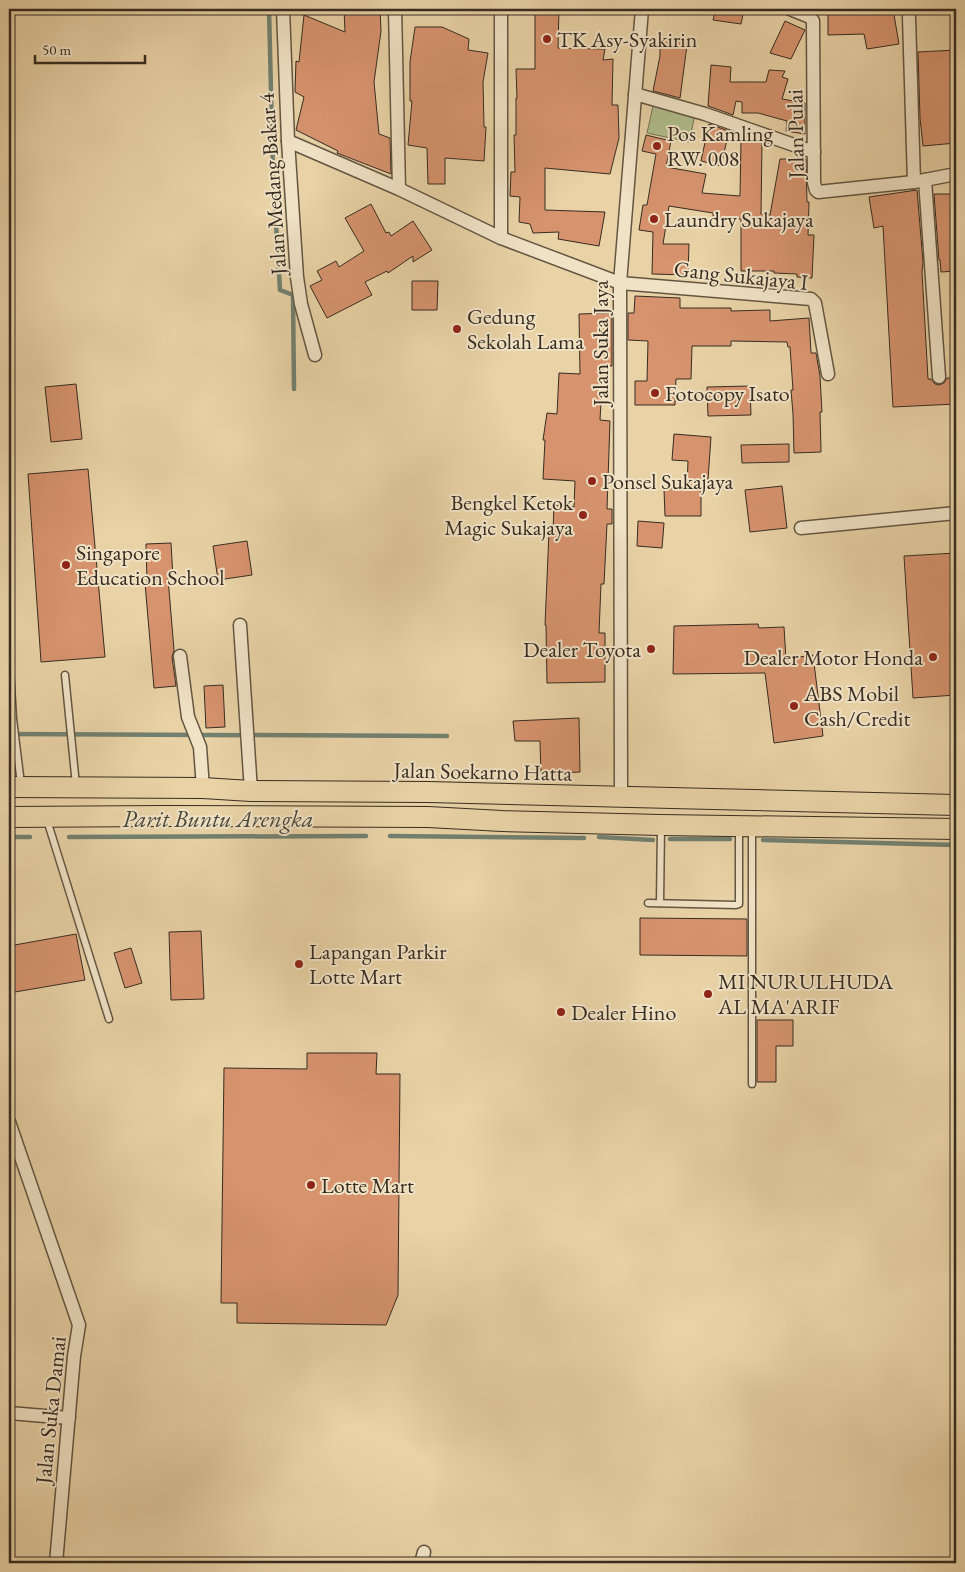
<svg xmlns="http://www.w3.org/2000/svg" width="965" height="1572" viewBox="0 0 965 1572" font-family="'EB Garamond',serif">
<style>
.green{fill:#afbd8c;stroke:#737456}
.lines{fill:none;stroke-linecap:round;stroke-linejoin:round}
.stream{stroke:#718070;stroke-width:4.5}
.building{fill:#d6936e;stroke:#372c21}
.lane-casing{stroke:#635642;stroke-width:9}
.street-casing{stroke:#635642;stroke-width:15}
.primary-casing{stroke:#372c21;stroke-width:22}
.lane{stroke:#f0e2c5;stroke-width:6}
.street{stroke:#f0e2c5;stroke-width:12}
.primary{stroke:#e8d2a6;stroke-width:20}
.poi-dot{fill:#8f2418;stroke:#f0e2c5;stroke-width:2}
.labels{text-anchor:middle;stroke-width:4;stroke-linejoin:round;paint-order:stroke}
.poi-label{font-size:22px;fill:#372c21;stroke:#f0e2c5;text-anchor:start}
.street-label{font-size:22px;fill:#372c21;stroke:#f0e2c5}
.water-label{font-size:24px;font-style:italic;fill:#4a483b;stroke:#f0e2c5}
</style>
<rect width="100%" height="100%" fill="#e8d2a6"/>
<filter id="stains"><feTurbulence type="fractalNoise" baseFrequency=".004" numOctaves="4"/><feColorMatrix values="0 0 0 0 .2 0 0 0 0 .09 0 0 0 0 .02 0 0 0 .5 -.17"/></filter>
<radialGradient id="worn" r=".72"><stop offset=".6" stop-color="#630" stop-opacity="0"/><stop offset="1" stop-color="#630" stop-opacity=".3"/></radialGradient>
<polygon class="green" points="653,106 695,115 689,142 647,133"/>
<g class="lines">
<g class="stream">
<polyline points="269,9 273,173 280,290 293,295 294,389"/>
<polyline points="9,734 447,736"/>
<polyline points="390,836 584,838"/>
<polyline points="9,837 30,837"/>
<polyline points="69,837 366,836"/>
<polyline points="599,837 653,840"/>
<polyline points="670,839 730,839"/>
<polyline points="763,840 956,845"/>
</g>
</g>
<g class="building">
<polygon points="344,9 380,9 381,31 374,82 379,134 390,138 391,174 337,153 338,151 296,130 304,97 295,92 296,61 299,62 304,15 345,32"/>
<polygon points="535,9 559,9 558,48 605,49 603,60 613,59 612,105 618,105 619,138 610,174 545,168 545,210 605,212 599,246 558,239 559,232 533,233 530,224 519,222 520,197 510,196 511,172 515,172 514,135 516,135 516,98 517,98 516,69 535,69"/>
<polygon points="716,9 744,9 741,24 713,20"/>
<polygon points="828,9 893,9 899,44 867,49 864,34 828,35"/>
<polygon points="785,21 805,30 791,59 770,53"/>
<polygon points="415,27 442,27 469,39 468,50 488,53 483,82 484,127 486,127 484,161 445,158 445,184 428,184 427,148 408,145 412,101 410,101 410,62"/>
<polygon points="660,37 688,38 680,98 653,91 660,56"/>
<polygon points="956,50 956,143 923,146 920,118 918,52"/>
<polygon points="711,65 731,67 730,82 766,82 769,70 785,71 782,77 788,79 782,99 805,103 805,134 786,131 787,121 758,113 742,113 742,102 736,101 733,115 708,106"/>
<polygon points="709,124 729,131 721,166 701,161"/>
<polygon points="646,135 671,141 666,167 706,174 702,193 740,196 741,141 762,142 761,214 770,215 780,159 806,159 807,202 809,202 808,235 814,235 812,278 797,277 797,274 774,273 774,271 741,271 741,219 713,217 713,213 669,206 663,244 689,244 688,275 652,274 653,232 639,230 643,205 647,205 656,154 642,151"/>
<polygon points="917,190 923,262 922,272 928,379 931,379 935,384 939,385 944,383 947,378 956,378 956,404 893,407 883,226 874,228 869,197"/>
<polygon points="934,194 956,194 956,271 941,272 940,260 939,260"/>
<polygon points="371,204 386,233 389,232 391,236 413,221 432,250 413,262 413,256 388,273 387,271 365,282 372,295 327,318 310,286 322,280 317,271 336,261 339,267 364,251 345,218"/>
<polygon points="412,281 438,281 437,310 412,310"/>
<polygon points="635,296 680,298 680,308 731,308 731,311 770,310 770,321 809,318 811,353 816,353 820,376 822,412 820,412 821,452 794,453 793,414 791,390 793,390 790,347 788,347 787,342 731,341 731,346 692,346 691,379 676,379 675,405 635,405 635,381 647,381 648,341 628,340 628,313 634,313"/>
<polygon points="612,313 612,366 603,366 600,420 610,421 607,509 612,509 612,524 607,524 604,584 601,584 599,633 605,633 605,682 547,683 546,625 545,625 549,532 553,532 554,505 574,507 575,481 543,479 545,440 543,440 547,413 557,414 559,373 580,374 579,314"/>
<polygon points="76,384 82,439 51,442 45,387"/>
<polygon points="750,386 751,415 708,416 707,387"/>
<polygon points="674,434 711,437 708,480 701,479 701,516 665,516 664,489 687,488 688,461 672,460"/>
<polygon points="789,444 789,462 742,463 741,445"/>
<polygon points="88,469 105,657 41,662 28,474"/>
<polygon points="782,486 787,528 750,532 745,490"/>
<polygon points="638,521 664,523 662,548 637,546"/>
<polygon points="247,541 252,575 218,580 213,546"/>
<polygon points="171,543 173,578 168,578 174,650 172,657 176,686 154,688 145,583 147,582 146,544"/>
<polygon points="956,553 956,695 913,698 904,556"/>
<polygon points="758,624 759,628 784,627 786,659 813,655 823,736 774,743 765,673 673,674 674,626"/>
<polygon points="223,685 225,727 206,728 204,686"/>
<polygon points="579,718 580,772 541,774 540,741 515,741 513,721"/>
<polygon points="640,918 747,919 747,956 640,955"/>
<polygon points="201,931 204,999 171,1000 169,932"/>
<polygon points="76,934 85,980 9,993 9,946"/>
<polygon points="131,948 142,983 125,988 114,953"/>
<polygon points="757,1020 793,1020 793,1046 776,1046 776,1082 757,1082"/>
<polygon points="307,1053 377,1053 376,1074 400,1074 398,1295 386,1325 237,1323 237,1303 221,1303 224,1068 307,1069"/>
</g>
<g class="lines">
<defs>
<g id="lane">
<polyline points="9,650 13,719 21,784"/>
<polyline points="65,675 76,785"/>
<polyline points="47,820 109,1019"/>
<polyline points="648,903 736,905 739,904 739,828"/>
<polyline points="660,903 661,826"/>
<polyline points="752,1084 752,830"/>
</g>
<g id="street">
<polyline points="283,9 288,141 297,277 301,304 315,355"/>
<polyline points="395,9 399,189"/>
<polyline points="501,9 501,238"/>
<polyline points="790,9 810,17 813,21 814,183 816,190 818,192 914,182 956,174"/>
<polyline points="909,17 914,182"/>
<polyline points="635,94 705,114 814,152"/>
<polyline points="288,141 399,189 501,238 620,283 811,299 815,303 828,374"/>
<polyline points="925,180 939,377"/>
<polyline points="801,528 956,513"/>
<polyline points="240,625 251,791"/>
<polyline points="180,656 188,717 200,747 203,788"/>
<polyline points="621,798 620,283 642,9"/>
<polyline points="9,1122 79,1325 74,1356 56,1563"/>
<polyline points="9,1413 69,1418"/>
<polyline points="421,1563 424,1552"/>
</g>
<g id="primary">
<polyline points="9,787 203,788 251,791 428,792 956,805"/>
<polyline points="9,817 164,816 428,817 502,821 661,825 956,829"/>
</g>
</defs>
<use href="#lane" class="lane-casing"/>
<use href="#street" class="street-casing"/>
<use href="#primary" class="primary-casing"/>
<use href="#lane" class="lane"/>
<use href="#street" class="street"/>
<use href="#primary" class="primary"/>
</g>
<g class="poi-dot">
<circle cx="547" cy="39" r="5"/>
<circle cx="657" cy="146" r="5"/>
<circle cx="654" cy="219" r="5"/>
<circle cx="457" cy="329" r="5"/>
<circle cx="655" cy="393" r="5"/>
<circle cx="592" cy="481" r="5"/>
<circle cx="583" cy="515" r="5"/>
<circle cx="66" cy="565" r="5"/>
<circle cx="651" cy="649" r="5"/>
<circle cx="933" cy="657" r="5"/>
<circle cx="794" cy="706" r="5"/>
<circle cx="299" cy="964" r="5"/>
<circle cx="708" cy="994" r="5"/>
<circle cx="561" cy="1012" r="5"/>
<circle cx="311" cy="1185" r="5"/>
</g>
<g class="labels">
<g class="poi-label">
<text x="557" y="47">TK Asy-Syakirin</text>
<text x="667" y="141">Pos Kamling<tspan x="667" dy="25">RW. 008</tspan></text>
<text x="664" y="227">Laundry Sukajaya</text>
<text x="467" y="324">Gedung<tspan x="467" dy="25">Sekolah Lama</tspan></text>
<text x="665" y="401">Fotocopy Isato</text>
<text x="602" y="489">Ponsel Sukajaya</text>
<text x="573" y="510" text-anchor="end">Bengkel Ketok<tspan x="573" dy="25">Magic Sukajaya</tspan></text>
<text x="76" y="560">Singapore<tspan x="76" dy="25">Education School</tspan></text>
<text x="641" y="657" text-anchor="end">Dealer Toyota</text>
<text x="923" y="665" text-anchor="end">Dealer Motor Honda</text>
<text x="804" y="701">ABS Mobil<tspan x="804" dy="25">Cash/Credit</tspan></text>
<text x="309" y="959">Lapangan Parkir<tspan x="309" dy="25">Lotte Mart</tspan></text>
<text x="718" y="989">MI NURULHUDA<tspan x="718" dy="25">AL MA'ARIF</tspan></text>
<text x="571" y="1020">Dealer Hino</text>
<text x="321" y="1193">Lotte Mart</text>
</g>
<g class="street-label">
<text transform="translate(795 134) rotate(-91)" y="8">Jalan Pulai</text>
<text transform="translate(272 184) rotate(-94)" y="8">Jalan Medang Bakar 4</text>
<text transform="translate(741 275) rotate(6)" y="8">Gang Sukajaya I</text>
<text transform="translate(600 343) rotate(-90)" y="8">Jalan Suka Jaya</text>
<text transform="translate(483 771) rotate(1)" y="8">Jalan Soekarno Hatta</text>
<text transform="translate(50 1410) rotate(-84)" y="8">Jalan Suka Damai</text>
</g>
<g class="water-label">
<text x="218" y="827">Parit Buntu Arengka</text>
</g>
</g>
<rect width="965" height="1572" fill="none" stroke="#e8d2a6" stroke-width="30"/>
<rect x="10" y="10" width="945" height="1552" fill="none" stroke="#372c21" stroke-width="2.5"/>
<rect x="15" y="15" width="935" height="1542" fill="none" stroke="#372c21"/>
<path d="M35 55v8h110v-8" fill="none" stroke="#372c21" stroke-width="2.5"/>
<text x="42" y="55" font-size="15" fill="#372c21" stroke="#f0e2c5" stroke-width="4" paint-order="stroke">50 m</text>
<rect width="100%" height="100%" filter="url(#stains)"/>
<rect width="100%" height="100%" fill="url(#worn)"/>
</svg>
